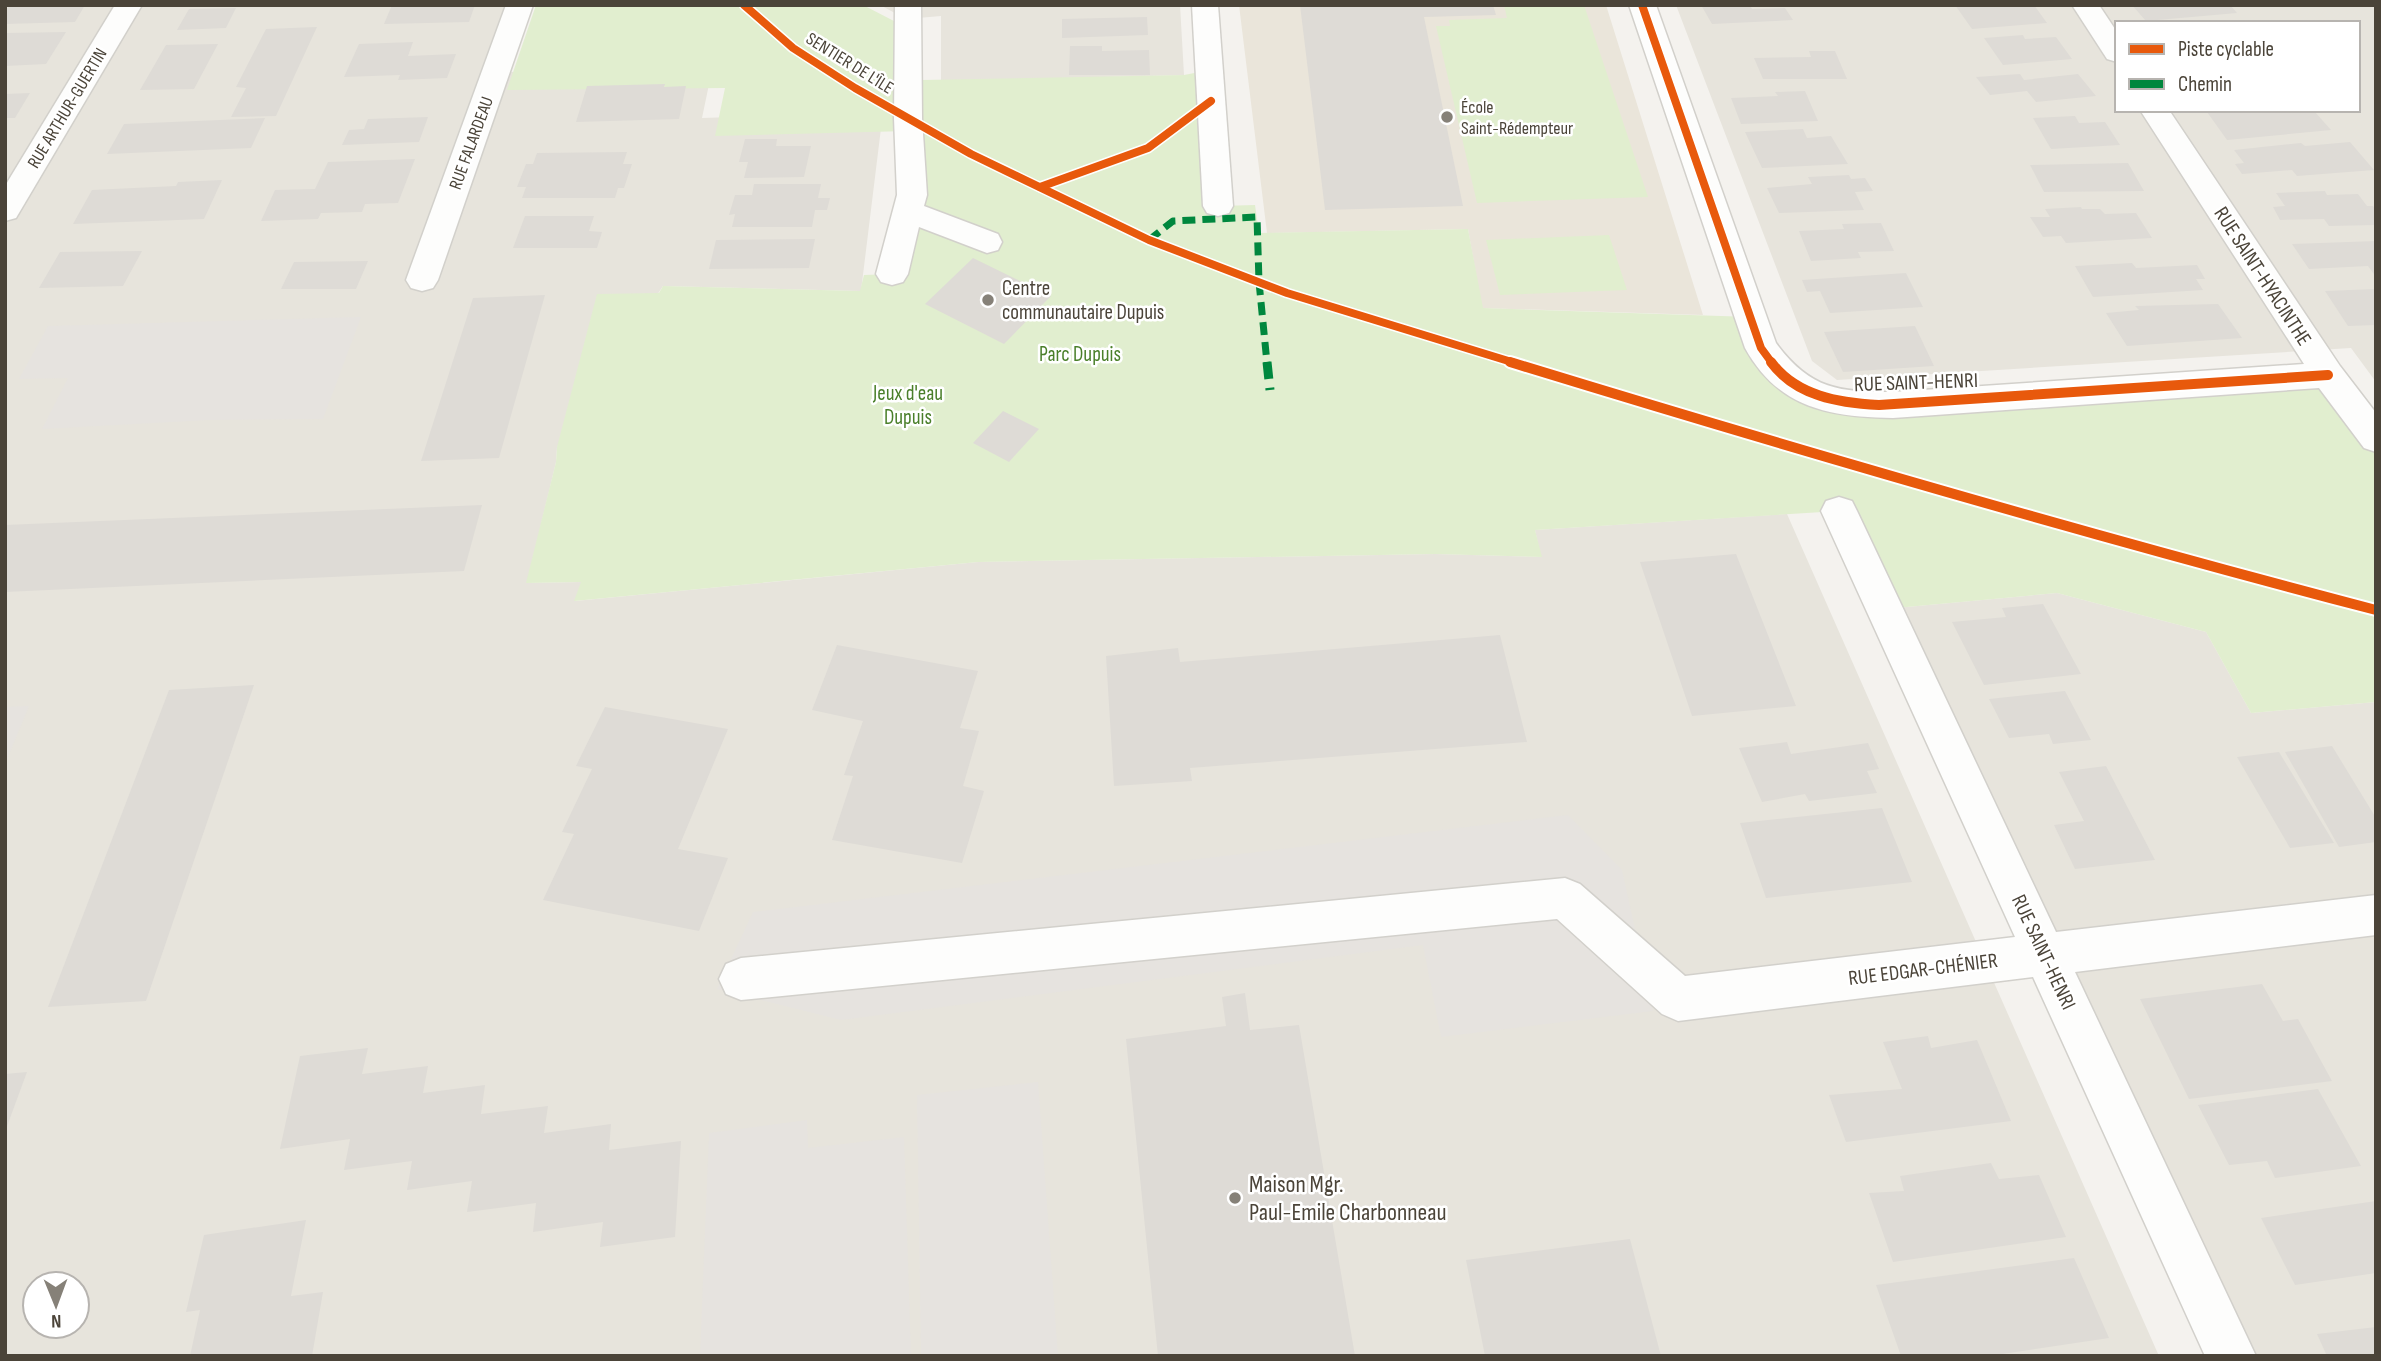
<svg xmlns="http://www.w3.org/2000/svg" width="2381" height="1361" viewBox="0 0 2381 1361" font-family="'Sofia Sans Condensed',sans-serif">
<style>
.residential{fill:#e7e4dc;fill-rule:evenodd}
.education{fill:#eae5da}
.green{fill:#e1eecf}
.parking{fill:#e6e3df}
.building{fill:#dedbd6}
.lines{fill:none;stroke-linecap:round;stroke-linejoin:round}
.minor-casing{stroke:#d2d0cb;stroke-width:3}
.minor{fill:#fdfdfc;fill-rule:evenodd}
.quiet-far1{stroke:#00873e;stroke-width:7;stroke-dasharray:13 7;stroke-linecap:butt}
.quiet{stroke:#00873e;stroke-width:9;stroke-dasharray:17 9;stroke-linecap:butt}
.cycleway-far1-casing{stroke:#fff;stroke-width:11}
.cycleway-casing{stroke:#fff;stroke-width:14}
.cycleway-far1{stroke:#e8590c;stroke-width:8}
.cycleway{stroke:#e8590c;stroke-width:10}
.poi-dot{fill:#868178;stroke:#fff;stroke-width:2.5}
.labels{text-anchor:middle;stroke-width:5;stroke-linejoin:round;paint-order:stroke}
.far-street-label{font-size:18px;fill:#4b4439;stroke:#fff}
.far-poi-label{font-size:18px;fill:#4b4439;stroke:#fff;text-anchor:start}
.street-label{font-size:21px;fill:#4b4439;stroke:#fff}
.poi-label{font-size:21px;fill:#4b4439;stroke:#fff;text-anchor:start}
.park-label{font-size:21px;fill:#4a7f2a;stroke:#fff}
.near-poi-label{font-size:24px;fill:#4b4439;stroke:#fff;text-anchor:start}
</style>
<rect width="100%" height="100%" fill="#f4f2ee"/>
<g class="residential">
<path d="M5,5H520L497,72L712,70L702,118L883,112L861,291L663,286L557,447L556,462L527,583L582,582L575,601L978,562L1435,554L1541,557L1535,530L1787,514L2159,1356H5ZM35,1284H77V1326H35Z"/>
<polygon points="880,5 1180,5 1184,75 941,81 941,16 906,19"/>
<path d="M1676,5H2376V382L2351,348L1837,380L1812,361ZM2117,23H2358V110H2117Z"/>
<polygon points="2057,593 2206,632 2251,713 2376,702 2376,1356 2231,1356 1885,609"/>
</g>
<polygon class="education" points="1239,5 1606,5 1703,315 1482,308 1468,229 1267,233"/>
<g class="green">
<polygon points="536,5 863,5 921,35 922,80 1184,75 1210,70 1219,206 1255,205 1259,233 1468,229 1483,308 1751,317 1819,395 2321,365 2376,439 2376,702 2251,713 2206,632 2057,593 1885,609 1839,511 1535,530 1542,557 1435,554 978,562 574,601 581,582 526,583 556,462 557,447 597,294 659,293 663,286 860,291 864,275 892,274 908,131 715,136 725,88 507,90"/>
<polygon points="1504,5 1584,5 1648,197 1477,203 1436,26 1450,26 1449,20 1507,18"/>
<polygon points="1609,235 1627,290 1500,295 1486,240"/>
</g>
<g class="parking">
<polygon points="361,317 323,419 209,420 42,429 68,378 19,379 48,326"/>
<polygon points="29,706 5,764 5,707"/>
<polygon points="1568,815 1622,870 1653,1011 1441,1037 1423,945 841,1020 717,989 753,912"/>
<polygon points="1038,1082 1058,1356 921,1356 917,1095"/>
<polygon points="807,1120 808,1148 904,1137 911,1356 700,1356 709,1133"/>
</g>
<g class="building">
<polygon points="11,5 85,5 75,22 5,24 5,10"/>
<polygon points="392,5 475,5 469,22 384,24"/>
<polygon points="1300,5 1493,5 1496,15 1424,17 1463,206 1325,210"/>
<polygon points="1701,5 1750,5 1752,9 1785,8 1793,20 1712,24"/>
<polygon points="1955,5 2034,5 2047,23 1972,29"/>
<polygon points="2132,5 2230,5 2237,13 2146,21"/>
<polygon points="236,8 226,28 177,30 189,9"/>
<polygon points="1147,17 1148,35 1062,38 1062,19"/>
<polygon points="317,27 276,116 231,117 246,88 236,87 266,29"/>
<polygon points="66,32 46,64 5,66 5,33"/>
<polygon points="2023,35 2025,39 2056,37 2072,59 2003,65 1984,38"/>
<polygon points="413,42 408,56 456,54 447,78 398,80 400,75 344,77 359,44"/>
<polygon points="218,44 194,89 140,90 166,45"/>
<polygon points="1070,46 1102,46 1102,51 1149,50 1150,75 1069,75"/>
<polygon points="1809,51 1835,51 1847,79 1763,79 1754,58 1811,57"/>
<polygon points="2020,74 2024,80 2078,74 2096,96 2036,102 2027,91 1990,95 1976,77"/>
<polygon points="665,84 664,87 686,86 679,119 576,122 587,86"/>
<polygon points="1805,91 1818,121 1741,124 1731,98 1778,96 1775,92"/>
<polygon points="30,93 15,118 5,118 5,94"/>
<polygon points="2225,110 2315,112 2331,130 2227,140 2207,112"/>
<polygon points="2075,116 2079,123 2105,122 2120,145 2051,149 2033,118"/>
<polygon points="428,117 419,142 342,145 349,130 364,129 368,119"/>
<polygon points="265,118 251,148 107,154 124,124"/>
<polygon points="1803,129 1807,138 1831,136 1848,164 1762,168 1745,132"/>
<polygon points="745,139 777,139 776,146 811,146 804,177 744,178 748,162 739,162"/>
<polygon points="2350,142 2374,170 2297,176 2292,170 2242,174 2235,164 2244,163 2234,150 2301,143 2305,146"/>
<polygon points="627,152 623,164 632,164 624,188 618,188 615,198 522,198 526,187 517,187 526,164 533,164 537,153"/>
<polygon points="415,159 398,203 365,204 362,212 321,213 318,219 261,221 275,190 315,189 328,162"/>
<polygon points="2128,163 2144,191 2044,192 2030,165"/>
<polygon points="1849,175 1851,179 1865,178 1873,191 1855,192 1864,210 1779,213 1767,188 1812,184 1808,177"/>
<polygon points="222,180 204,219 73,224 92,190 176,186 178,182"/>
<polygon points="754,184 821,184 818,198 830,198 827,210 815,210 812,227 732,227 735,214 729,215 735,195 752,195"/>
<polygon points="2325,191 2327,195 2358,194 2367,206 2373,206 2376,210 2376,225 2329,226 2324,219 2280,220 2273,207 2285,206 2276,193"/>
<polygon points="2081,207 2082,209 2100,209 2105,214 2136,213 2152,238 2066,243 2061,236 2043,237 2030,217 2050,217 2045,209"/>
<polygon points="525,216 594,216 589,231 602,232 597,248 513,248"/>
<polygon points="1881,223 1894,251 1858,252 1861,258 1811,261 1799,231 1844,229 1842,224"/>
<polygon points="815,239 809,268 709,269 716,240"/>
<polygon points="2376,241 2376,277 2368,266 2309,269 2292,244"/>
<polygon points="142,251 123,286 39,288 60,252"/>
<polygon points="973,258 1051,296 1004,344 925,304"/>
<polygon points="368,261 356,289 281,289 294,262"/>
<polygon points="2132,263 2136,268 2197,265 2205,279 2196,279 2203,290 2093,297 2075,266"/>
<polygon points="1906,273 1923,307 1830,313 1820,291 1807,292 1802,280"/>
<polygon points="2376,289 2376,325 2348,326 2325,291"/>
<polygon points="545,295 499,458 421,461 473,298"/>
<polygon points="2218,304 2242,338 2127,346 2106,313 2139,310 2135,306"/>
<polygon points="1915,326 1934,366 1843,372 1824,332"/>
<polygon points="1003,411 1039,429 1009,462 973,443"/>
<polygon points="482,505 464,571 5,592 5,525"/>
<polygon points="1736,554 1796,706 1692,716 1640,562"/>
<polygon points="2043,604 2081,674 1984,685 1952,622 2006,617 2002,608"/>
<polygon points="1500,635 1527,742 1190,768 1192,781 1114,786 1106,656 1178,648 1180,662"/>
<polygon points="837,645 978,671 960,728 979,731 963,786 984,791 962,863 832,840 853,776 844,775 863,721 812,710"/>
<polygon points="254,685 146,1001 48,1007 169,690"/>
<polygon points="2065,691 2091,740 2053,744 2049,734 2009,738 1989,699"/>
<polygon points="605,707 728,729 678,849 728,858 699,931 543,900 574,834 562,832 592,769 576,766"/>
<polygon points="1787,742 1791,754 1868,743 1879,769 1867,771 1877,793 1809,801 1805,794 1762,802 1739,748"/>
<polygon points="2332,746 2376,818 2376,842 2339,847 2285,752"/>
<polygon points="2279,752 2334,843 2290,848 2237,757"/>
<polygon points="2106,766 2155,860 2075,869 2054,825 2084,821 2059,772"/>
<polygon points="1882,808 1912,882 1766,898 1740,823"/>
<polygon points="2262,984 2283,1021 2298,1019 2332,1081 2189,1099 2140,999"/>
<polygon points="1245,993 1250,1030 1299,1025 1355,1356 1158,1356 1126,1039 1226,1026 1222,997"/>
<polygon points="1928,1036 1931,1048 1977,1040 2011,1121 1846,1142 1829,1095 1902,1089 1883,1042"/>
<polygon points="368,1048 362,1074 428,1066 423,1093 485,1085 481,1114 548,1106 544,1133 611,1124 609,1150 681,1141 675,1237 600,1247 603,1222 533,1232 536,1203 467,1212 472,1181 407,1190 412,1161 344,1170 350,1139 280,1149 300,1056"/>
<polygon points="27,1072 6,1129 5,1129 5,1074"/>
<polygon points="2318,1089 2361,1166 2275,1178 2267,1161 2229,1165 2198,1105"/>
<polygon points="1991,1163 1999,1179 2039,1175 2066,1237 1893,1262 1869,1193 1904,1191 1900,1176"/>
<polygon points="2376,1201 2376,1273 2295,1285 2261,1218"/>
<polygon points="306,1220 291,1296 323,1292 312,1356 190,1356 200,1310 186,1312 204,1235"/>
<polygon points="1630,1239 1661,1356 1485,1356 1466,1260"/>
<polygon points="2074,1258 2109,1338 1989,1356 1901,1356 1876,1285"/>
<polygon points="2376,1327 2376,1356 2327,1356 2317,1334"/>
</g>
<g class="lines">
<defs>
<g id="minor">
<polygon points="115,5 142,5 16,218 5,221 5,186"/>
<polygon points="506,5 533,5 438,280 433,288 422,291 411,288 406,280"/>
<polygon points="895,5 921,5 922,118 927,195 924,206 998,234 1002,242 998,250 987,253 919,227 908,274 903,282 892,285 881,282 876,274 897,195 894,118"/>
<polygon points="1192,5 1218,5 1233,206 1229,213 1218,216 1207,213 1203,206"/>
<path d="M1629,5H1656L1776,343C1810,389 1838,392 1893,392L2304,364L2140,110H2169L2340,366L2376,413V452L2364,448L2319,388L1893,418C1829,417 1778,408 1745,348Z"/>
<polygon points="2072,5 2099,5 2117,32 2117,62 2107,59"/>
<polygon points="1839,497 1852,501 1857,511 2056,932 2376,895 2376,935 2075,972 2256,1356 2205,1356 2033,977 1678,1021 1662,1014 1557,919 741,1000 726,994 719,979 726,964 741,958 1565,878 1580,884 1685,976 2015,937 1821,511 1826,501"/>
</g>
</defs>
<use href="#minor" class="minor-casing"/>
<use href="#minor" class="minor"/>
<polyline class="quiet-far1" points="1149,240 1173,221 1257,217 1259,282 1267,363"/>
<polyline class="quiet" points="1267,362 1270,390"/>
<defs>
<g id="cycleway-far1">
<polyline points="744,5 793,48 855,88 971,154 1149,240 1287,293 1515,363"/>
<polyline points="1642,5 1761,348 1772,363"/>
<polyline points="1040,187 1148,148 1211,101"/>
</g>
<g id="cycleway">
<path d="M1510,362C1797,450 2085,534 2376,610"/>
<path d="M1771,362C1796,396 1839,403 1879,405L2328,375"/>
</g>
</defs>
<use href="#cycleway-far1" class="cycleway-far1-casing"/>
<use href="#cycleway" class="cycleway-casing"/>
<use href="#cycleway-far1" class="cycleway-far1"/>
<use href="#cycleway" class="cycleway"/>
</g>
<g class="poi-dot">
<circle cx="1447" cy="117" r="7"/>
<circle cx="988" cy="300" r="7"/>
<circle cx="1235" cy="1198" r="7"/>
</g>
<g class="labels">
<g class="far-street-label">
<text transform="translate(850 63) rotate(32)" y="6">SENTIER DE L'ÎLE</text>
<text transform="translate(67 108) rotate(-59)" y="6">RUE ARTHUR-GUERTIN</text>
<text transform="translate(471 143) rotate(-70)" y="6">RUE FALARDEAU</text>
</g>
<g class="far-poi-label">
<text x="1461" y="113">École<tspan x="1461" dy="21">Saint-Rédempteur</tspan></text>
</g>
<g class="street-label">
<text transform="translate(2263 276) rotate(57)" y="7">RUE SAINT-HYACINTHE</text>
<text transform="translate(1916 382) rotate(-2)" y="7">RUE SAINT-HENRI</text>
<text transform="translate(2044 952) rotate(65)" y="7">RUE SAINT-HENRI</text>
<text transform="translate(1923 969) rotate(-7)" y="7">RUE EDGAR-CHÉNIER</text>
</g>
<g class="poi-label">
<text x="1002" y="295">Centre<tspan x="1002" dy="24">communautaire Dupuis</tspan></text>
</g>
<g class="park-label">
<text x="1080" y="361">Parc Dupuis</text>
<text x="908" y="400">Jeux d'eau<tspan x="908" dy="24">Dupuis</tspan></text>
</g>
<g class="near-poi-label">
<text x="1249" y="1192">Maison Mgr.<tspan x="1249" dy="28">Paul-Emile Charbonneau</tspan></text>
</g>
</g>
<rect width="2381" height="1361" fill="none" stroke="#4b4439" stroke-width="14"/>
<rect x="2115" y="21" width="245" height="91" fill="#ffffff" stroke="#b7b4b0" stroke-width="2"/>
<rect x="2129" y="44" width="35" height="10" fill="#e8590c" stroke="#b7b4b0" stroke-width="2"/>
<text x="2178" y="56" font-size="21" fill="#4b4439">Piste cyclable</text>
<rect x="2129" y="79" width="35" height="10" fill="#00873e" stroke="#b7b4b0" stroke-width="2"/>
<text x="2178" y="91" font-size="21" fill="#4b4439">Chemin</text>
<g transform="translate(56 1305) rotate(179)"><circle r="33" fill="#ffffff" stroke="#b7b4b0" stroke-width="2"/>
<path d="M0-5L12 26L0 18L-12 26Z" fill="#868178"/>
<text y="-10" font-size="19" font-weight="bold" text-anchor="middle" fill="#4b4439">N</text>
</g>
</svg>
